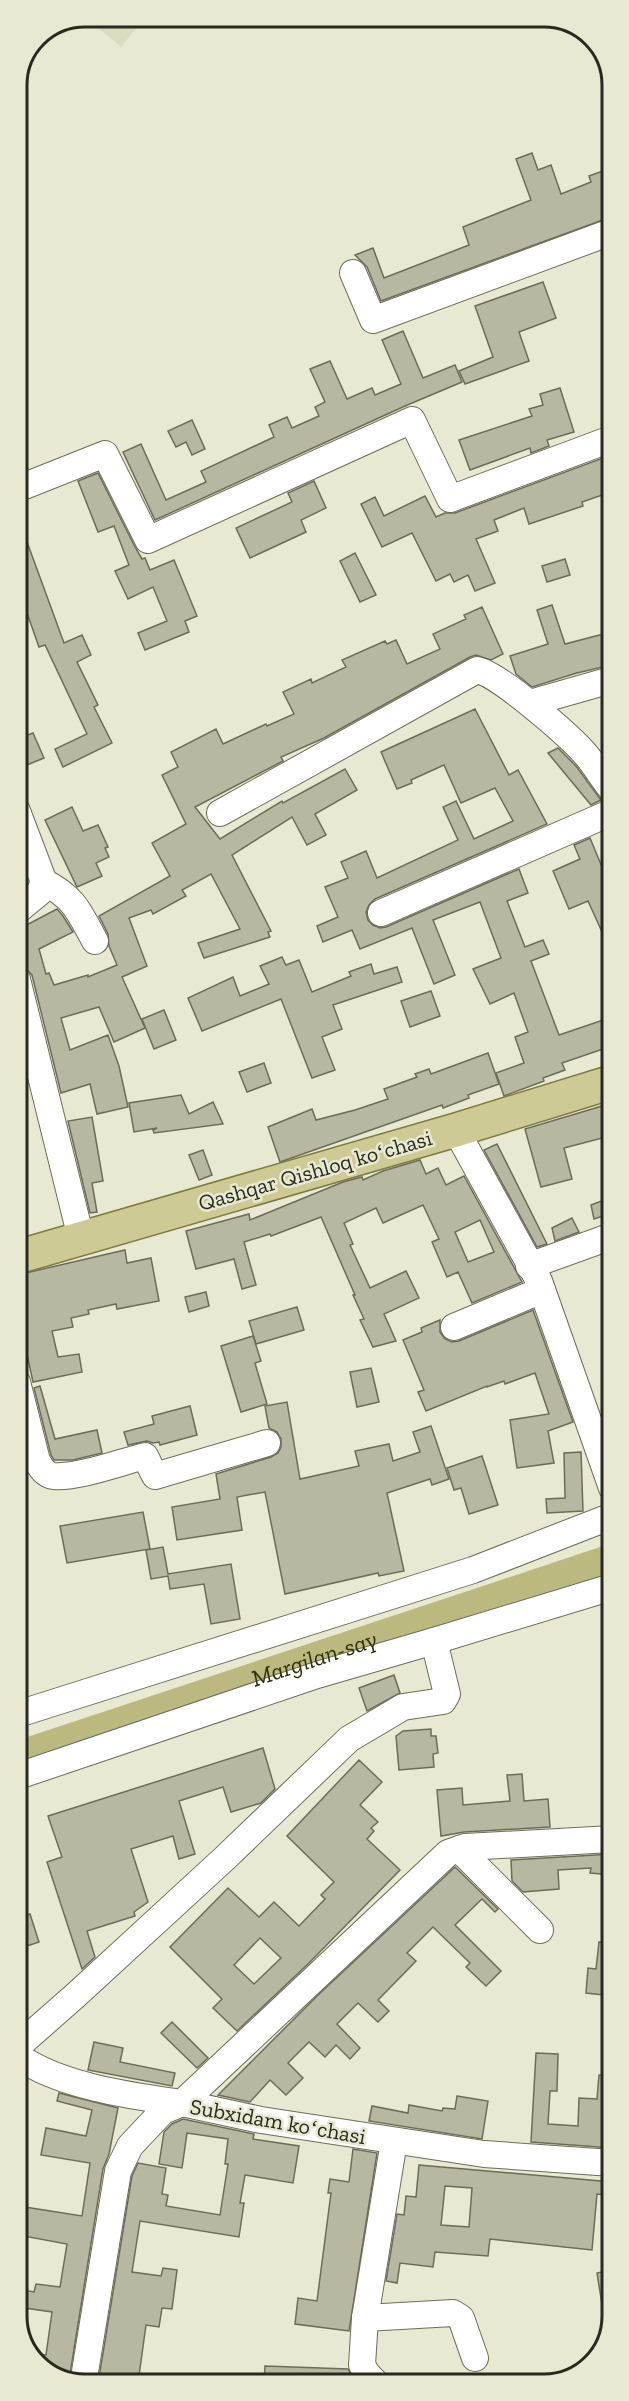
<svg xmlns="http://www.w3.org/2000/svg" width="629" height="2401" viewBox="0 0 629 2401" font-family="'Zilla Slab',serif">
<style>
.built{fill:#dcdcc0}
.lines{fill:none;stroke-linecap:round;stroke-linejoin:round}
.river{stroke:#bbb97f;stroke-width:32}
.building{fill:#b7b7a2;stroke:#6c6c58;stroke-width:1.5;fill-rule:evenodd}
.minor-casing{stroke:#6e6d5a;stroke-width:28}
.major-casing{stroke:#7e7b3f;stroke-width:36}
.minor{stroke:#fff;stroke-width:26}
.major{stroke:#cdca95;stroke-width:33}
.labels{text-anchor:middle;stroke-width:5;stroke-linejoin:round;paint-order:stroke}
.street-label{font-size:22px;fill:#292920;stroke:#e9e9d3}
.water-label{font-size:24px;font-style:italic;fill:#333001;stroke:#e9e9d3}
.rim{fill:none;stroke:#292920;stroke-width:3}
</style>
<rect width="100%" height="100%" fill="#e9e9d3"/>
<polygon class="built" points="85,17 145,17 121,47"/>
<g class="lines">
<path class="river" id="s1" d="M18,1757L612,1560"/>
</g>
<g class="building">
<polygon points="532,153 538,170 551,165 561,194 591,182 589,176 611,168 611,217 381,301 367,267 355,255 373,248 384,278 469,245 463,227 531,200 516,159"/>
<polygon points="543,282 556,318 519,332 529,361 465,384 459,371 493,357 475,306"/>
<polygon points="403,331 423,378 455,365 462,382 405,406 155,520 123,452 141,444 166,500 206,482 201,471 274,437 269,425 287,417 292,428 319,416 315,407 325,402 310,369 330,361 347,399 372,388 375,395 401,384 382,340"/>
<polygon points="560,388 574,432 547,440 549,446 531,453 530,448 470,470 459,440 532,416 529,409 543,405 540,394"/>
<polygon points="192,420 205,449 192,455 186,442 176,447 168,431"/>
<polygon points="611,455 611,492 582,502 583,506 529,524 524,508 494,520 498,531 476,539 495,583 475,591 468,575 454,582 450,574 436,581 412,533 382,547 361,504 375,497 384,516 425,496 436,517 445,513 455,513"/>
<polygon points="98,473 135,547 142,559 145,558 150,570 174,560 197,616 185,621 189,632 145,650 138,633 167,621 153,587 128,599 115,571 129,565 114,526 98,532 78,481"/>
<polygon points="314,481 326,508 301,520 306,532 250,558 236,528 292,502 288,493"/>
<polygon points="17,520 19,520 64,643 82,635 91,655 77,662 98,705 94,707 112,743 63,767 55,749 87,734 45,645 39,647 20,593 17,594"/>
<polygon points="355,553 376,595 360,602 340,561"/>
<polygon points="565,559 570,575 547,582 542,566"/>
<polygon points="552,605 565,644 611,632 611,665 577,673 532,687 516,674 510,656 548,644 537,610"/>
<polygon points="482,607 503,654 491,660 476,655 470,657 324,738 281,757 283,761 195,807 220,839 282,801 283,803 345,769 357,790 315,814 326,835 307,845 292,817 232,855 271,931 268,932 270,937 204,958 198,943 240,929 211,874 182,890 186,896 153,914 151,910 129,918 147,966 122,977 145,1028 114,1042 99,1007 61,1018 70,1050 108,1035 119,1066 128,1107 97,1114 90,1084 61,1093 32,975 23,966 17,942 17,930 57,909 63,916 73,932 39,949 46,974 49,973 54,985 88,975 88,977 117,965 109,946 108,934 99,916 170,876 152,843 186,824 162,775 178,767 171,752 216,729 223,744 266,724 267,726 294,714 283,692 311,679 312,683 346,667 342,660 385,641 387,644 396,640 407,664 440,649 433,634 466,619 464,615"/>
<polygon points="475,709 509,775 518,770 547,824 375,899 369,905 366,912 368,920 373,925 380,928 386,927 519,869 528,893 507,901 525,947 543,940 549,954 531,961 559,1035 612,1017 612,1046 562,1063 565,1070 543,1078 544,1081 504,1096 496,1073 524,1063 515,1037 528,1032 514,993 490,1004 473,969 501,958 480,902 433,920 455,975 434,984 412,928 360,949 352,930 323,942 317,926 338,917 325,887 348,878 341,862 366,851 377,878 458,840 443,807 456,801 474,839 513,821 495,788 461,803 444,765 411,780 412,783 397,789 381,752"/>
<polygon points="33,733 44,758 22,767 17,755 17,739"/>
<polygon points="558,748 576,766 601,800 591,805 548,753"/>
<polygon points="72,807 83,831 98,825 108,847 105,848 109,857 96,863 102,876 77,887 45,820"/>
<polygon points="590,838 602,867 612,863 612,954 588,901 569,909 553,871 580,859 574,845"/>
<polygon points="282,957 286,965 299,960 312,992 351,976 349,972 371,964 374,974 397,967 402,982 333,1005 342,1029 322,1037 335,1070 312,1078 281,999 202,1031 188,998 233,977 240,996 269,984 260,966"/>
<polygon points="431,991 440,1016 410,1027 401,1001"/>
<polygon points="164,1010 176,1040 154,1049 142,1019"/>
<polygon points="488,1053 499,1084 468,1095 469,1098 443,1108 442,1105 280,1162 268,1127 312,1109 316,1120 355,1110 388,1099 384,1089 417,1077 415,1074 429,1069 431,1074"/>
<polygon points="264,1063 271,1083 247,1092 239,1072"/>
<polygon points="181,1095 189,1114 213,1102 223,1124 154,1133 153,1130 157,1128 134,1132 129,1103"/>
<polygon points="602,1106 610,1136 564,1148 572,1179 541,1187 525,1129"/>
<polygon points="92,1117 103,1181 92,1183 97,1212 90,1213 68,1121"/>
<polygon points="497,1144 547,1244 537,1247 484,1150"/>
<polygon points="203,1150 212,1175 199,1180 189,1155"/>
<path d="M420,1160L426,1174L438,1168L446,1185L464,1176L522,1282L472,1303L458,1272L447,1277L432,1242L439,1239L423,1205L383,1223L376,1208L344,1223L353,1244L350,1245L370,1288L406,1271L419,1298L384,1314L396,1341L373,1347L360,1320L364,1319L353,1295H355L321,1217L271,1236L270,1234L244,1242L256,1285L242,1289L234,1259L196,1269L186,1231L249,1214L250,1220L343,1182L362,1177L363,1180L383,1171ZM480,1220L494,1252L468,1262L455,1232Z"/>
<polygon points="612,1197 612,1213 594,1219 591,1205"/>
<polygon points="572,1218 579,1232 555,1241 552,1228"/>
<polygon points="125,1250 127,1263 151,1258 159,1301 117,1309 116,1304 88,1310 89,1314 71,1318 73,1327 52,1331 58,1357 79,1354 82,1372 33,1382 17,1308 17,1275"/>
<polygon points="206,1292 209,1306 189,1312 185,1297"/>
<polygon points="297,1307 304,1330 256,1344 249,1321"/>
<polygon points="533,1310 573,1422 548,1431 554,1463 517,1468 510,1420 549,1414 535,1373 505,1384 504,1381 487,1387 487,1386 426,1411 418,1392 424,1390 403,1340 422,1332 421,1328 440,1320 440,1332 445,1339 452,1342 459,1341"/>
<polygon points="253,1336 261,1361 255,1363 267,1404 241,1412 221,1346"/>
<polygon points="371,1368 379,1402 357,1407 350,1372"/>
<polygon points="40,1386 55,1439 97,1430 102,1453 73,1460 54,1460 51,1455 34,1388"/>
<polygon points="287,1402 300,1479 359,1466 355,1451 389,1444 393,1461 420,1452 413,1432 431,1426 449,1479 432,1485 430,1479 387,1493 404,1571 379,1576 378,1573 285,1594 265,1492 237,1497 242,1530 177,1540 172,1507 220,1499 216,1474 271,1457 278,1453 281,1447 281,1439 277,1432 269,1428 265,1406"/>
<polygon points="190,1406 197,1435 160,1445 159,1442 153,1443 147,1441 128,1445 124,1432 154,1424 152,1416"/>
<polygon points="581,1452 583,1511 547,1513 546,1499 565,1498 564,1453"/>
<polygon points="482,1456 498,1505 469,1514 461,1488 454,1490 447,1468"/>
<polygon points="143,1512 150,1549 67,1563 60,1526"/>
<polygon points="163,1547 168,1574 231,1564 240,1619 211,1624 204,1584 170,1589 168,1576 151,1579 146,1550"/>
<polygon points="394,1675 400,1693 367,1711 359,1688"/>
<polygon points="431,1729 431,1736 436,1736 438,1753 433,1754 434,1767 399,1770 396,1736 403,1731"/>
<polygon points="263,1748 275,1789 261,1803 231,1812 223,1787 179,1801 195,1854 179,1859 173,1836 131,1849 148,1902 134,1912 135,1916 87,1931 95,1957 82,1969 47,1862 62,1857 48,1816"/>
<path d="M359,1760L382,1782L360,1805L378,1822L371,1828L374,1831L367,1839L400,1870L309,1963L237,2031L213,2008L222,1999L170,1947L228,1888L259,1917L274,1902L299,1926L325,1899L321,1895L334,1882L287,1836ZM260,1938L281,1958L254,1984L234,1965Z"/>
<polygon points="522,1774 524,1801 548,1799 550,1827 464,1832 441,1836 437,1790 462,1788 463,1805 510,1801 507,1775"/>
<polygon points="612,1854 612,1875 590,1873 591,1868 558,1870 559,1889 523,1892 512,1881 511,1860"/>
<polygon points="455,1867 498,1909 495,1912 482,1899 455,1925 501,1971 486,1986 466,1967 470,1963 433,1927 407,1953 416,1961 378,2000 389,2011 378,2022 358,2003 337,2024 360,2048 350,2059 336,2045 325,2057 309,2042 288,2063 303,2078 286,2095 270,2080 250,2102 218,2095 317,1996"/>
<polygon points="30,1914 39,1942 18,1949 18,1918"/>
<polygon points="599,1942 612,1944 612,1996 586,1993 588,1968 596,1969"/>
<polygon points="172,2022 208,2058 197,2068 161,2033"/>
<polygon points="94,2042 123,2048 120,2062 175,2073 172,2086 88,2070"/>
<polygon points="536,2053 558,2054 557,2091 550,2091 548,2124 578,2126 579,2098 597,2099 599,2075 612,2076 610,2114 612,2114 612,2148 531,2142"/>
<polygon points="59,2093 118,2108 109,2154 103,2169 69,2380 40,2368 31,2353 46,2355 52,2312 18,2307 18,2289 34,2292 36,2284 60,2287 67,2244 18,2235 18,2206 82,2216 90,2163 41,2155 46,2128 86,2136 92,2110 57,2101"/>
<polygon points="457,2096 488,2101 482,2139 369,2121 372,2106 408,2113 409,2105 442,2111 443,2108 455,2109"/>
<polygon points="183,2119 254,2134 253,2139 299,2146 293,2183 245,2175 240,2203 244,2203 239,2237 140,2221 132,2272 161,2276 163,2268 177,2270 172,2309 162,2308 159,2327 146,2325 138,2383 99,2378 132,2176 138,2163 166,2168 162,2194 168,2195 166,2206 220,2215 228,2164 225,2164 228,2139 187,2133 182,2168 159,2164 164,2132 172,2124"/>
<polygon points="353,2149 377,2153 349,2331 295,2324 298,2298 317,2301 331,2193 328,2193 330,2179 349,2182"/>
<path d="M419,2165L612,2182V2196L597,2194L592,2250L490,2239L488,2256L435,2252L433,2267L400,2263L397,2283L386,2281L397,2214L404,2215L406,2196L416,2197ZM445,2186L472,2188L469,2227L441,2225Z"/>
<polygon points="612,2270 612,2316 604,2317 597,2273"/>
<polygon points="265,2366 348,2369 356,2384 264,2384"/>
</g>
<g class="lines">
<defs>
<g id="minor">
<polyline points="353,273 373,320 611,232"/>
<polyline points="17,489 105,454 148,540 412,420 450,499 611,439"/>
<polyline points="530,703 611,680"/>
<path d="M17,811L44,882C75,898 79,912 95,941"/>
<path d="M220,813L477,670C499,674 571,737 587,756C596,767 603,779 612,790"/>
<polyline points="17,911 39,893 44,882"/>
<polyline points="381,913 612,812"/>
<polyline points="17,979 81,1238"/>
<polyline points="456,1130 539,1281 612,1488"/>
<polyline points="529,1266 612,1236"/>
<polyline points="454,1327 542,1290"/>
<path d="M17,1382L37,1461C41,1468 45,1475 54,1476C78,1478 121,1462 145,1456L155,1476L267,1443"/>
<polyline points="434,1641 612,1587"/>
<polyline points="18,1714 473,1570 612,1516"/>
<polyline points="18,1776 317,1675 434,1641 447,1694 443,1701 403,1707 349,1739 225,1858 76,1995 18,2046"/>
<polyline points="459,1849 540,1930"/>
<path d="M18,2056C58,2086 133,2096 182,2103L448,1853L465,1847L612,1839"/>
<polyline points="365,2318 453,2313 461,2318 475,2358"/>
<polyline points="83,2384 118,2171 130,2146 163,2111 182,2103 261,2120 484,2154 612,2163"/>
<polyline points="377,2384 367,2374 362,2365 365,2318 394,2141"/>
</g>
<polyline id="major" points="17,1257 456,1130 612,1082"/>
</defs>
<use href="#minor" class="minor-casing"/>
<use href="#major" class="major-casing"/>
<use href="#minor" class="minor"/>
<use href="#major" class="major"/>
</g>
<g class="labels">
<g class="street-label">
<text transform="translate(315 1170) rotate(-16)" y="8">Qashqar Qishloq koʻchasi</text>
<text transform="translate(278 2121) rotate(10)" y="8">Subxidam koʻchasi</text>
</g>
<g class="water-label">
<text dy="8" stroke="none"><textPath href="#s1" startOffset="312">Margilan-say</textPath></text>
</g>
</g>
<path d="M0 0H629V2401H0ZM85 27H544A58 58 0 0 1 602 85V2316A58 58 0 0 1 544 2374H85A58 58 0 0 1 27 2316V85A58 58 0 0 1 85 27Z" fill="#e9e9d3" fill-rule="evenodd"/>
<path class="rim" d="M85 27H544A58 58 0 0 1 602 85V2316A58 58 0 0 1 544 2374H85A58 58 0 0 1 27 2316V85A58 58 0 0 1 85 27Z"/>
</svg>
